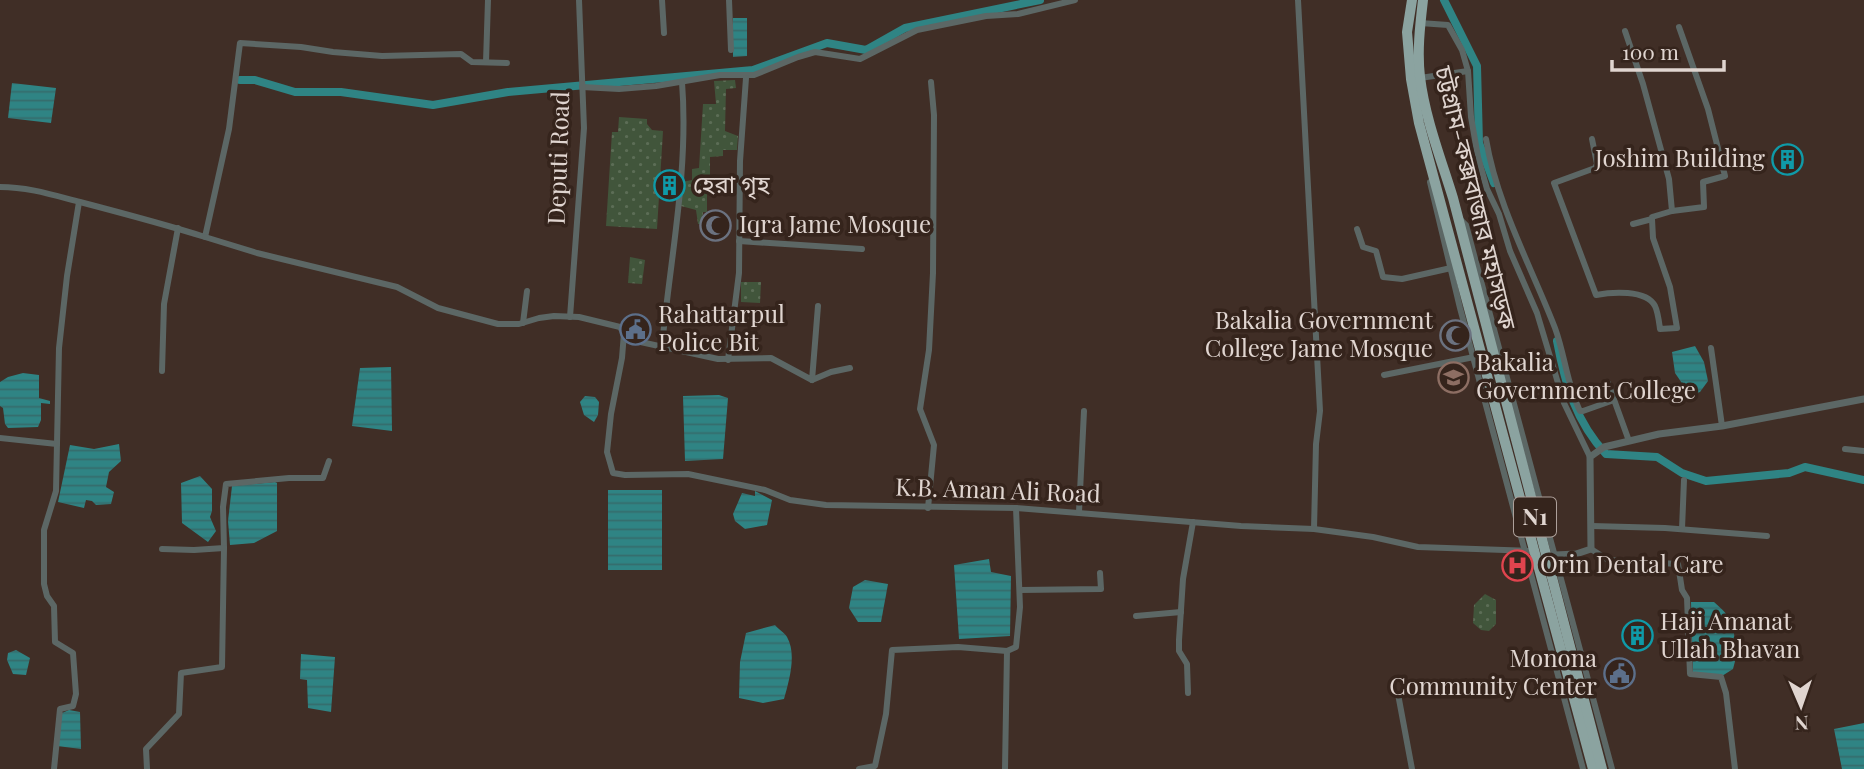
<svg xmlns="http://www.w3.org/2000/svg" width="1864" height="769" viewBox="0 0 1864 769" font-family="'Playfair Display','Noto Sans Bengali',serif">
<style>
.grass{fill:url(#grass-dots)}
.water{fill:url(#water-rules)}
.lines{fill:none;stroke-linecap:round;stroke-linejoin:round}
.canal{stroke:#2f8484;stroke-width:8}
.minor{stroke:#5c6765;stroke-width:6}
.tertiary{stroke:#5c6765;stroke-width:7}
.trunk{stroke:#8ba3a0;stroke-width:10}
.labels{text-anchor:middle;stroke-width:7;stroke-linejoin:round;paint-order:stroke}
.shield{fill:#35241c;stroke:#ada09a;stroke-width:2}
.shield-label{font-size:23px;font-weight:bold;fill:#e0d5d0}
.street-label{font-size:24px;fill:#e0d5d0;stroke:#35241c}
.poi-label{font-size:24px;fill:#e0d5d0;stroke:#35241c;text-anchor:start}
</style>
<defs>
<pattern id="grass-dots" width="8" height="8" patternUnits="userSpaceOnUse" patternTransform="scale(1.75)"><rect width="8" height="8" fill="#41553b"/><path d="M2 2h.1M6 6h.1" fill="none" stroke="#5c6d56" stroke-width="1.8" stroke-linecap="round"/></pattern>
<pattern id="water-rules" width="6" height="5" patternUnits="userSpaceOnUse" patternTransform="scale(1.75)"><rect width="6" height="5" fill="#2f8484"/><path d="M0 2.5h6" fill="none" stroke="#366c6c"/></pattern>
</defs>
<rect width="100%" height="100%" fill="#402e26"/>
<g class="grass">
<polygon points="735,80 736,88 726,89 725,131 738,136 737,150 723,150 723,156 710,157 710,180 720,185 719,193 707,191 707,212 703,212 702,224 698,224 696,210 681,206 682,182 692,180 692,169 699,168 703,104 716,104 714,81"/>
<polygon points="619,117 647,119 647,124 652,130 663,131 657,229 606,226 612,132 618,132"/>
<polygon points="630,257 645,260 642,284 628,283"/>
<polygon points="741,282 761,282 760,303 741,302"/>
<polygon points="1485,594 1496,600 1496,624 1489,631 1481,630 1473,623 1474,605"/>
</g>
<g class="water">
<polygon points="733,18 747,18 747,56 733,57"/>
<polygon points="12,83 56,88 51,123 8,118"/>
<polygon points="1695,346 1704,362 1708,381 1700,392 1690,395 1675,373 1672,352"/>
<polygon points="391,367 392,431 352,426 360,368"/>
<polygon points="23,373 39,375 39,398 50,401 50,404 41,403 41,420 38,427 8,428 5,424 3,408 0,406 0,382 8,377"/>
<polygon points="719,395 728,398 723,459 685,461 683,396"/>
<polygon points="585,396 595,397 599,402 598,415 594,422 584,415 580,402"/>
<polygon points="119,444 121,461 109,472 106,487 114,492 111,504 96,505 92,501 86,500 84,508 58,502 70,445 94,449"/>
<polygon points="200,476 212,489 212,511 210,517 216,531 208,542 182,523 181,483"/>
<polygon points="275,482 277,483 277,531 254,543 230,545 228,521 232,486"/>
<rect x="608" y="490" width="54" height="80"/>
<polygon points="755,491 772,500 767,525 745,529 735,521 733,514 742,493 755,496"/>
<polygon points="989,559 991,572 1011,576 1010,636 959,639 954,565"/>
<polygon points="865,580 888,584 881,622 858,622 849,608 853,587"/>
<path d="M1691,602H1714C1731,617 1734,622 1735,645L1739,646L1733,669L1722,676L1693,673Z"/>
<path d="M775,625C778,629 785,633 787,637C797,654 789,681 784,699L763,703L739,698L740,662L746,633Z"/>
<polygon points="16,650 30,658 26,675 13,674 7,660 8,653"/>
<polygon points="301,654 335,657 331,712 308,708 307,680 300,679"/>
<polygon points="69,710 80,712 81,749 57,746 62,713"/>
<polygon points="1864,723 1864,769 1842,769 1834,729"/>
</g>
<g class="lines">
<g class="canal">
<polyline points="1444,0 1477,66 1479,143 1494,183"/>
<polyline points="240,80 255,80 295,92 341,92 433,105 508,92 753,70 827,43 866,50 905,28 1040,0"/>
<path d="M1557,341C1565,384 1576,422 1606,454L1657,457L1682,473L1706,481L1789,473L1805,467L1864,480"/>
</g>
<g class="minor">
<polyline points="662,0 664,33"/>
<polyline points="729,0 731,50"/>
<polyline points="1298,0 1320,411 1316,444 1314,529"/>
<polyline points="1420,23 1448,25 1462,50 1468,71 1471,117 1478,157 1487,189 1499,214 1510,251 1537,313 1564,403 1590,457"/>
<polyline points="1625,31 1643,84 1669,179 1672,211 1652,217 1652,219 1633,224"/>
<polyline points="486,62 488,0"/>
<polyline points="1420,78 1468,71"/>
<polyline points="582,87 619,89 656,86 720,75 754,75 798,57 815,52 860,59 917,30 986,16 1018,14 1075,0"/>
<path d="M1486,139C1497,205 1531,266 1555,328C1565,355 1567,385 1580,411H1583L1614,400"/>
<path d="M1592,139L1597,164L1595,168L1554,183L1596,295C1611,292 1646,289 1655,306C1658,312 1659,322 1660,329L1677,328L1670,287L1653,238L1652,219"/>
<polyline points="1430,182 1460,308 1583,769"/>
<path d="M0,187C28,187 53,195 80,202C122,213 164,224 205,237L229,129L240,43L301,47L333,52L382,56L461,54L472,62L507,63"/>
<polyline points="1672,211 1704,207 1703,182 1725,176 1708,109 1679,27"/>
<polyline points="1461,220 1466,225 1612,769"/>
<polyline points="1357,229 1363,247 1376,251 1383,277 1402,279 1451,268"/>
<polyline points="205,237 257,253 397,287 438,308 498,324 519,324 539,318 554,316 579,317 620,327 627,339 718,359 771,358 812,380 818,306"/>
<polyline points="739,241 862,249"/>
<polyline points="570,317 584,128 579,0"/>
<polyline points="523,323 527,291"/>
<polyline points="624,333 622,358 611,414 607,452 613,473 625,475 688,474 765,490 790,500 826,505 1016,508 1241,526 1314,529 1373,537 1418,547 1530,551"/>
<path d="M662,346C670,259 689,171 682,82"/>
<polyline points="1711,348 1722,426"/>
<polyline points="728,360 739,273 740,161 746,78"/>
<polyline points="162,371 164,304 178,228"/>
<polyline points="1384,375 1474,357"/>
<polyline points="812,380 831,372 850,368"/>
<polyline points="1608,383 1629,441"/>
<polyline points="0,438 57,444"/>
<polyline points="1845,449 1864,451"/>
<polyline points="928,508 934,445 920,409 929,350 933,273 934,115 931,82"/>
<polyline points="1079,512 1084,411"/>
<polyline points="1592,526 1665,528 1767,536"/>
<polyline points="1682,529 1684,480"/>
<polyline points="162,549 194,550 224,548 223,507 226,484 289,478 323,478 329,461"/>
<polyline points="1591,549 1608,560 1678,564 1682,590 1687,598 1690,674 1721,677 1726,693 1735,769"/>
<polyline points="1020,590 1101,589 1100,573"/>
<polyline points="1136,616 1181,612"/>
<polyline points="1188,693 1187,664 1179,651 1179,640 1183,579 1193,522"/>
<polyline points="1398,694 1412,769"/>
<polyline points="54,769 60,709 73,706 76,694 73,653 55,642 54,606 47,596 44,584 44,530 56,491 59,348 67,276 79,202"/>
<polyline points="147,769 146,749 179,714 181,673 222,667 224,548"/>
<polyline points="859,769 875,766 886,714 892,650 958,647 1007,651"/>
<polyline points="1005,769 1007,651 1016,647 1020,607 1016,508"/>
</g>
<polyline class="tertiary" points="1555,555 1576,554 1591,549 1590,457 1604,447 1659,434 1722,426 1864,399"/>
<g class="trunk">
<polyline points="1412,0 1407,32 1411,79 1419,123 1593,769"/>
<path d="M1423,0C1420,26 1417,51 1420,77C1425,118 1441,159 1453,198L1602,769"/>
</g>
</g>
<defs>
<symbol id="building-ring" viewBox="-11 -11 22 22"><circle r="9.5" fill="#35241c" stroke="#0f9aa8" stroke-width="1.5"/><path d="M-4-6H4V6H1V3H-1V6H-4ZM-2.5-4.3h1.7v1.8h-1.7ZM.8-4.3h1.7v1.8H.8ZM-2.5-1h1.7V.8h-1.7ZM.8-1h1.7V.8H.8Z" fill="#0f9aa8"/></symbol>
<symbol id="mosque-ring" viewBox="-11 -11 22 22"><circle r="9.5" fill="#35241c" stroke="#6b7280" stroke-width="1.5"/><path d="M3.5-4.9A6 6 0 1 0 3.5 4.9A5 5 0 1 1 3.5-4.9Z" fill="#6b7280"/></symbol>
<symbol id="civic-ring" viewBox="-11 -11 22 22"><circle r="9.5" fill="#35241c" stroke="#5c6f8a" stroke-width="1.5"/><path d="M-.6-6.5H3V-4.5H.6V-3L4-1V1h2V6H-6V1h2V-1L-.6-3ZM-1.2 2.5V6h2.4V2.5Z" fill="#5c6f8a"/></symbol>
<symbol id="university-ring" viewBox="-11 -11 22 22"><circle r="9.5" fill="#35241c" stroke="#8d6e63" stroke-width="1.5"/><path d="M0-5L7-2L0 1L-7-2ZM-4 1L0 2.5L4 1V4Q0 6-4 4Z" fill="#8d6e63"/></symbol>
<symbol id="hospital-ring" viewBox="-11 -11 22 22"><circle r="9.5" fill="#35241c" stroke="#e0444e" stroke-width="1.5"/><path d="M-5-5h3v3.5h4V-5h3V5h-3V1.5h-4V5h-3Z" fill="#e0444e"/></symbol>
</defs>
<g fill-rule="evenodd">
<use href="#building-ring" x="1770" y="142" width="35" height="35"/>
<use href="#building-ring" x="652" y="168" width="35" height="35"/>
<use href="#mosque-ring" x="698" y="208" width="35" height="35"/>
<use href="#civic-ring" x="618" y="312" width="35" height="35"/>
<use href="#mosque-ring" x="1438" y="318" width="35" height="35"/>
<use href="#university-ring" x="1436" y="360" width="35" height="35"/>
<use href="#hospital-ring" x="1500" y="548" width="35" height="35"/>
<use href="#building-ring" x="1620" y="618" width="35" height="35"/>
<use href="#civic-ring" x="1602" y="656" width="35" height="35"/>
</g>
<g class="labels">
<rect class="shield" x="1514" y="497.5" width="42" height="39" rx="5"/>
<g class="shield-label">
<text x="1535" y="525">N1</text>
</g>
<g class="street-label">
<text transform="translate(559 158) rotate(-88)" y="8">Deputi Road</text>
<text transform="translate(1475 198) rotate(76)" y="8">চট্টগ্রাম-কক্সবাজার মহাসড়ক</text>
<text transform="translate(998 491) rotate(2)" y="8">K.B. Aman Ali Road</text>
</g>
<g class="poi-label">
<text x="1765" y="167" text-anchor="end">Joshim Building</text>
<text x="693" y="193">হেরা গৃহ</text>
<text x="739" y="233">Iqra Jame Mosque</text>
<text x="658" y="323">Rahattarpul<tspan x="658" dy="28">Police Bit</tspan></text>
<text x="1433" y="329" text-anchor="end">Bakalia Government<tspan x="1433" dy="28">College Jame Mosque</tspan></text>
<text x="1476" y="371">Bakalia<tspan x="1476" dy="28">Government College</tspan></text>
<text x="1540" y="573">Orin Dental Care</text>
<text x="1660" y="630">Haji Amanat<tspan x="1660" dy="28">Ullah Bhavan</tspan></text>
<text x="1597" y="667" text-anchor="end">Monona<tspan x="1597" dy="28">Community Center</tspan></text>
</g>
</g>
<g transform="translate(1801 706) rotate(178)" stroke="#35241c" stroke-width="5" paint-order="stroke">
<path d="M0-5L12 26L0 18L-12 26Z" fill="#e0d5d0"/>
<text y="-10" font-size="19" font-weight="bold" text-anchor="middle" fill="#e0d5d0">N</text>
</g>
<path d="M1612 60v10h112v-10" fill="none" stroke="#e0d5d0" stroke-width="3.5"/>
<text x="1622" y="60" font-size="21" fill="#e0d5d0" stroke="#35241c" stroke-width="5" paint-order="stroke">100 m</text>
</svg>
